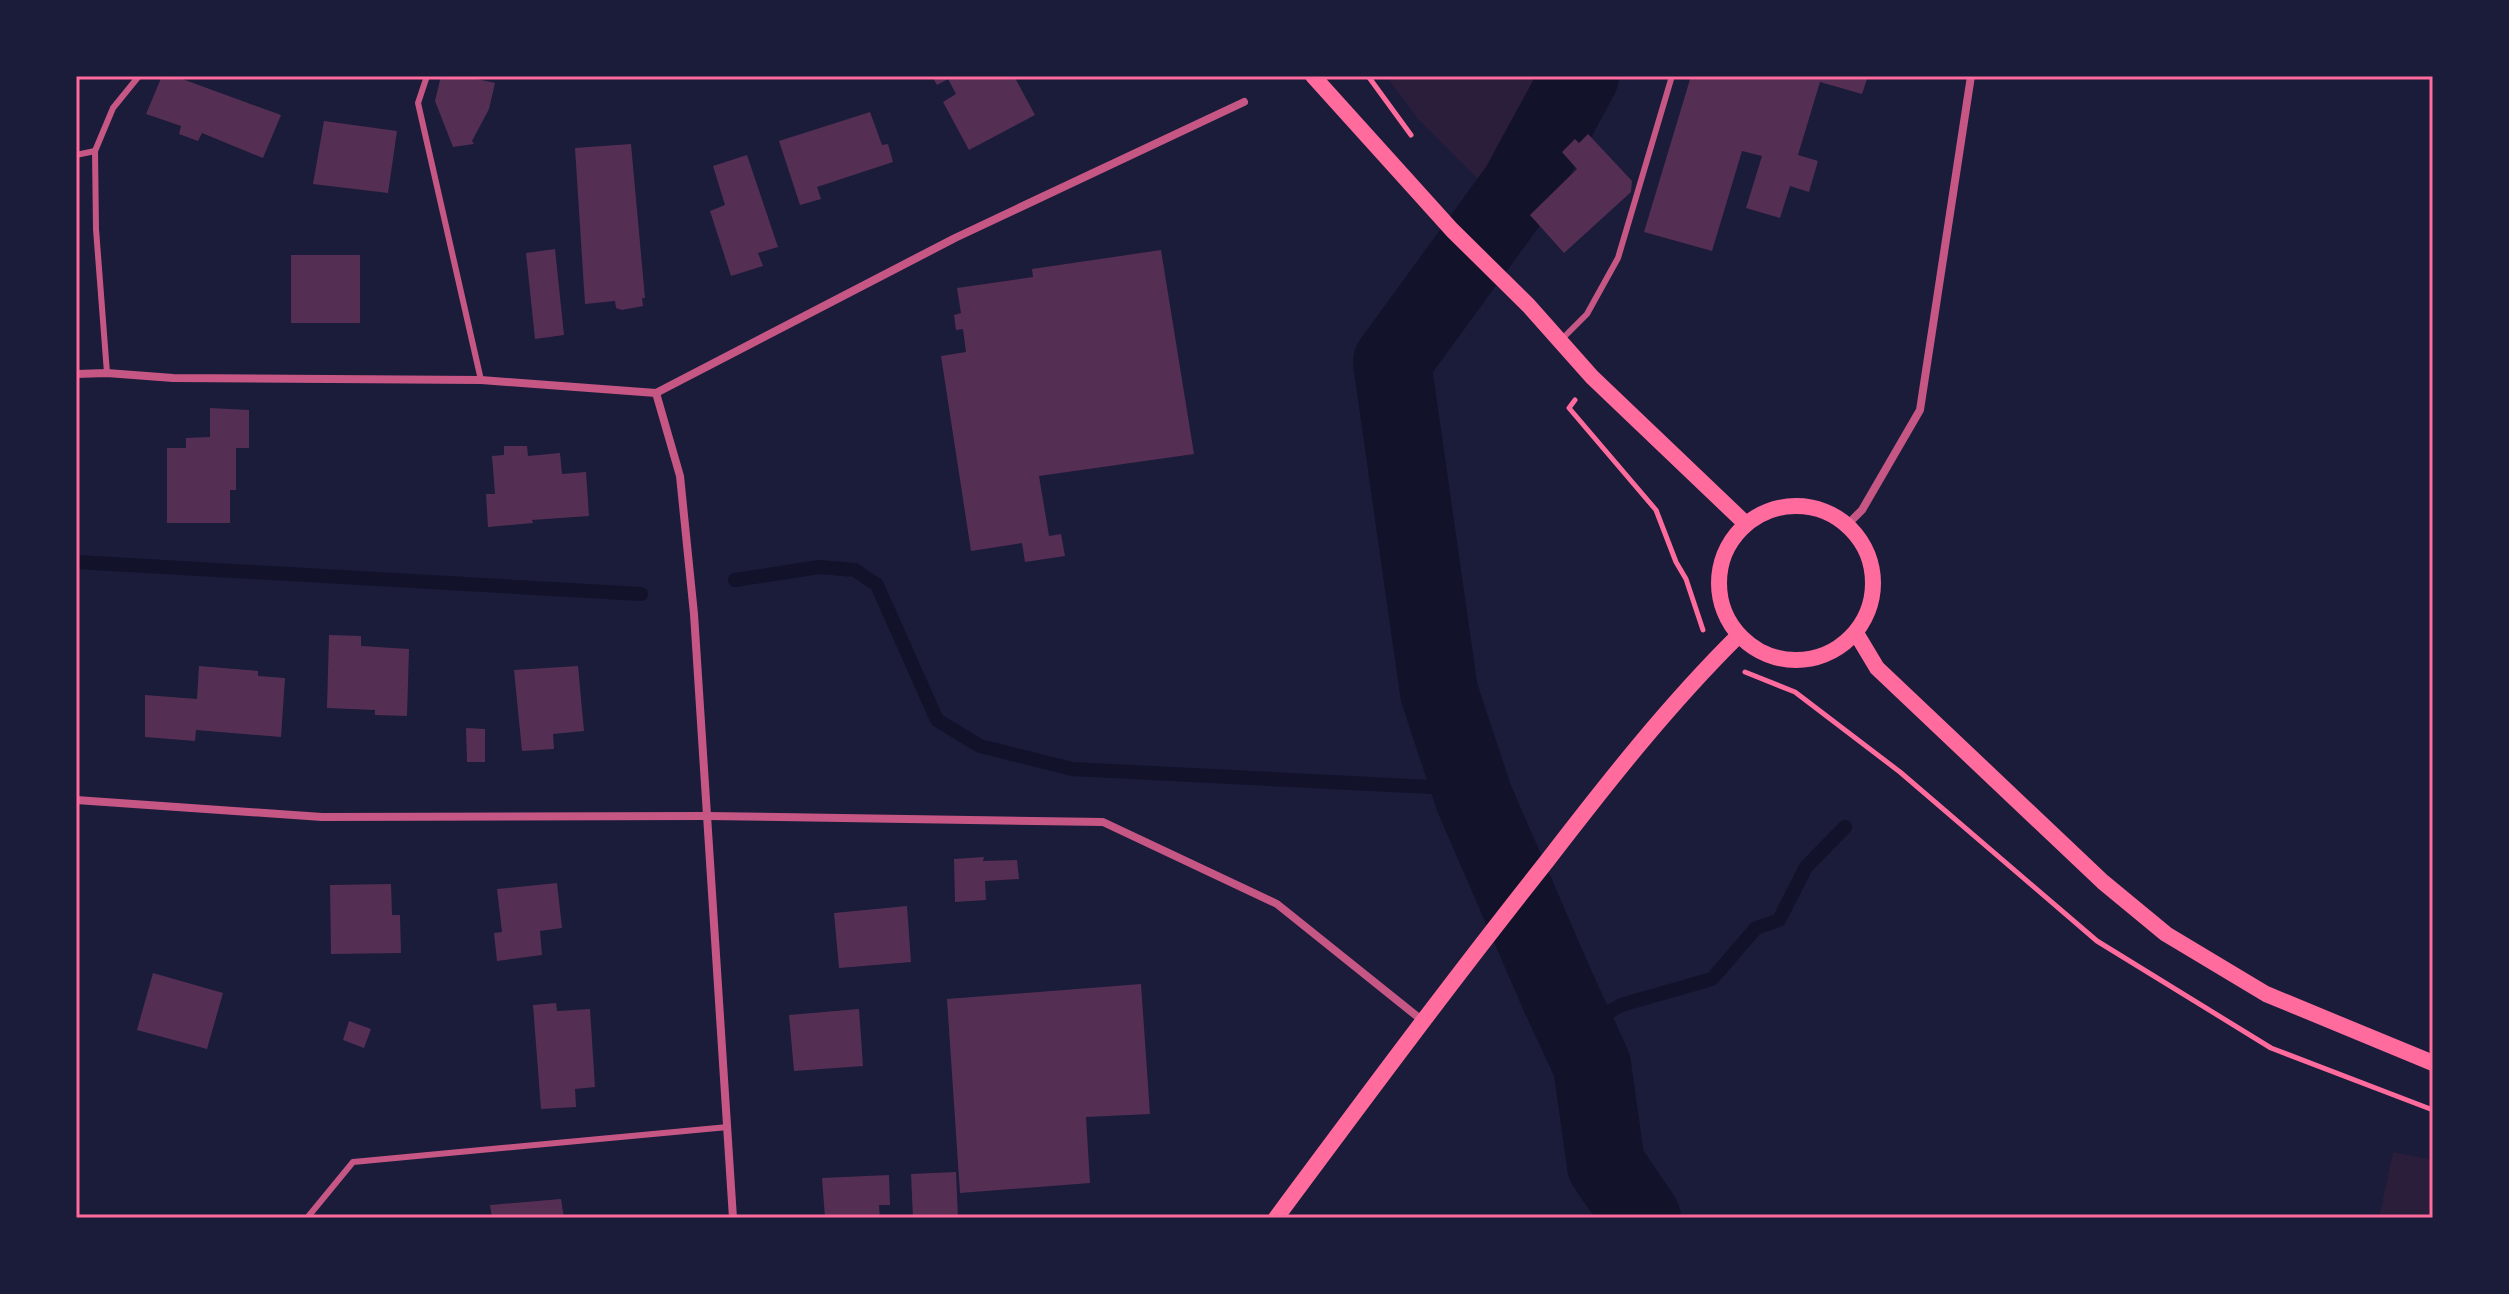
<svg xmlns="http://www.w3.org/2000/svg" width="2509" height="1294" viewBox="0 0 2509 1294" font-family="'PT Sans',sans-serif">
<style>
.green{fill:#2a1e3b}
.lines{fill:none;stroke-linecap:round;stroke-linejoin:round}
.stream{stroke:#12122b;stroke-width:14}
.river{stroke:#12122b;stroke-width:78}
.building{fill:#542f53}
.path{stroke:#ff6b9d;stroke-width:5}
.service{stroke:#c65784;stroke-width:6}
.minor{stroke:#c65784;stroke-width:8}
.secondary{stroke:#ff6b9d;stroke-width:16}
.neatline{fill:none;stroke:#ff6b9d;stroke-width:3}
</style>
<rect width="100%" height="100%" fill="#1b1b3a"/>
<g class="green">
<polygon points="1386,76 1593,76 1519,220 1418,119"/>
<polygon points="2393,1152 2433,1160 2433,1218 2379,1218"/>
</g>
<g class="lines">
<g class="stream">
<polyline points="76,562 641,594"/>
<polyline points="735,580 819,567 855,570 877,585 937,720 980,746 1072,769 1471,789"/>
<polyline points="1576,1032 1621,1005 1712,979 1756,928 1779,920 1806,867 1845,827"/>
</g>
<polyline class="river" points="1580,76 1519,188 1392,362 1439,692 1474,798 1559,994 1592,1065 1606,1165 1642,1218"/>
</g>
<g class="building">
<polygon points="162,76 174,76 281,115 263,158 202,133 198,141 179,134 181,126 146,114"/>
<polygon points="441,76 464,76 495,83 489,109 472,141 474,144 453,147 435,101"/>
<polygon points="932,76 1014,76 1035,115 969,150 943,102 956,94 948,79 937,85"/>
<polygon points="1691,76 1868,76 1862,94 1820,82 1798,155 1818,161 1809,192 1790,186 1780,218 1746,208 1762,156 1742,151 1712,251 1644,232"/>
<polygon points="870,112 882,145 888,144 893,162 817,187 821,199 800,205 779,141"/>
<polygon points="324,121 397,131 388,193 313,184"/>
<polygon points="1588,134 1632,181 1631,192 1564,253 1530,215 1577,169 1562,152 1575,139 1579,143"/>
<polygon points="631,144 645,298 642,298 643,306 622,310 616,308 615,301 585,304 575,148"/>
<polygon points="747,155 778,247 758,253 763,266 731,276 710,211 725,205 713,166"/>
<polygon points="555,249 564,335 535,339 526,253"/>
<polygon points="1161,250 1194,454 1039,476 1049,536 1061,534 1065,556 1025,562 1022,543 971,551 941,356 966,352 963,329 956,330 954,315 961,313 957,288 1033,277 1032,269"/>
<rect x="291" y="255" width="69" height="68"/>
<polygon points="210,408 249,410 249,448 236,448 236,490 230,490 230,523 167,523 167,448 186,448 186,438 210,437"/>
<polygon points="504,446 527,446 528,456 560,453 562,474 586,472 589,516 532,520 533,523 488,527 486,494 495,494 492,456 504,455"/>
<polygon points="329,635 361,636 361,646 409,649 407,716 375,715 375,710 327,708"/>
<polygon points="199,666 258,671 258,676 285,678 281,737 196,730 195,741 145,737 145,695 197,699"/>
<polygon points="578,666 584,731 553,734 554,749 522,751 514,670"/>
<polygon points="466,728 485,729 485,762 467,762"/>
<polygon points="984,857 983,861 1017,860 1019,879 985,881 986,900 955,902 954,859"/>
<polygon points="557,883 562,928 540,931 542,955 497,961 494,933 502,932 497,889"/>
<polygon points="391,884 392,915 400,915 401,953 331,954 330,885"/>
<polygon points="907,906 911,962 839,968 834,913"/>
<polygon points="153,973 223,993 207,1049 137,1030"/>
<polygon points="1141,984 1150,1114 1086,1117 1090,1183 960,1193 947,999"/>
<polygon points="556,1003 557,1011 590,1009 595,1087 575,1089 576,1107 541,1109 533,1005"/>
<polygon points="859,1009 863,1066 794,1071 789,1015"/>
<polygon points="349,1021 371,1029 364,1048 343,1040"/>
<polygon points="956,1172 958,1218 913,1218 911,1174"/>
<polygon points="889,1175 890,1205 879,1205 880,1218 825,1218 822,1178"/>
<polygon points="561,1199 564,1218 492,1218 490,1205"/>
</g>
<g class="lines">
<g class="path">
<polyline points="1368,76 1411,135"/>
<polyline points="1575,400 1569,408 1656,510 1676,562 1686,579 1703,630"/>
<polyline points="1745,672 1795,692 1900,772 2097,941 2271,1048 2433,1110"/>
</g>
<g class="service">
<polyline points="427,76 418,103 481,380"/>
<polyline points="76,155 95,151"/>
<polyline points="1562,339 1587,314 1618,258 1672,76"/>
<polyline points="107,373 96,229 95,151 113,108 139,76"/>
<polyline points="307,1218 353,1162 728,1127"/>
</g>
<g class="minor">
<polyline points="76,374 107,373 173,378 481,380 656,393 955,238 1244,102"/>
<polyline points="656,393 680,476 694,614 733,1218"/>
<polyline points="1847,525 1862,510 1920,410 1971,76"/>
<polyline points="76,800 322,817 707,816 1103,822 1277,904 1423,1021"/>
</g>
<g class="secondary">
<polyline points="1313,76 1452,230 1529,306 1592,377 1746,524"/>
<circle cx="1796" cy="583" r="77"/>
<polyline points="1856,633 1877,668 2103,882 2166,934 2266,994 2433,1063"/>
<path d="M1276,1218C1365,1098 1454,978 1547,861C1607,783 1669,704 1739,635"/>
</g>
</g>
<rect width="2509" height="1294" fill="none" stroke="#1b1b3a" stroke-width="156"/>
<rect x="78" y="78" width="2353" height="1138" class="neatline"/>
</svg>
